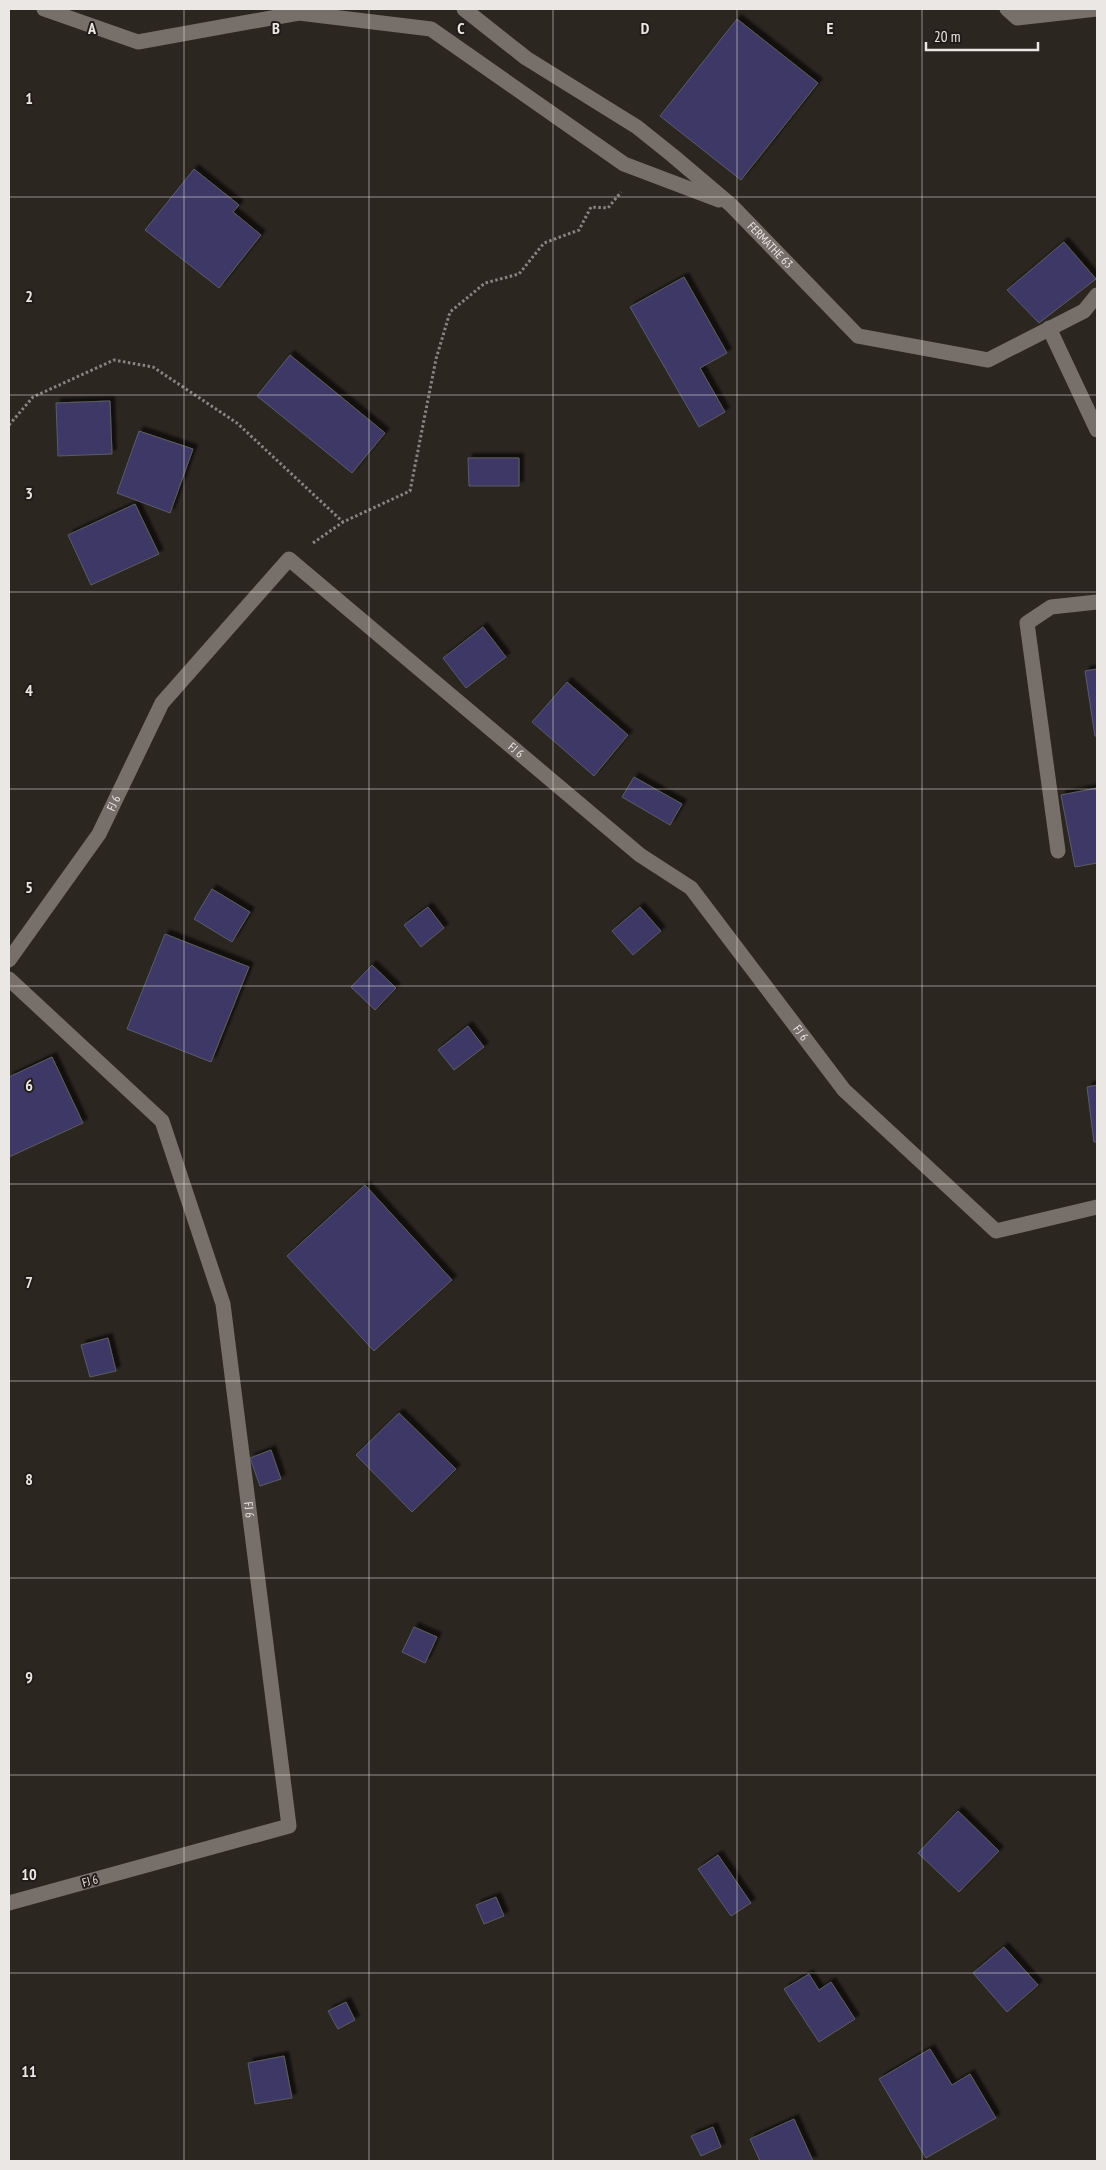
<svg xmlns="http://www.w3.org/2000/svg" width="1106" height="2170" viewBox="0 0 1106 2170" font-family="'PT Sans Narrow',sans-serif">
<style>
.building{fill:#3e3865;stroke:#5c5c64;filter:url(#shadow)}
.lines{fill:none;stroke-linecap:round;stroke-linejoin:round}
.path{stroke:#898480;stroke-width:3;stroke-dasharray:2.5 2.5;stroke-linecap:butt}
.minor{stroke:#77706a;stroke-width:15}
.grid{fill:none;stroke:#ebe7e4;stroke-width:1;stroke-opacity:0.55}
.labels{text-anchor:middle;stroke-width:4;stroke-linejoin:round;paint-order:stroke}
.street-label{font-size:12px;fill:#ebe7e4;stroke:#221c18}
.grid-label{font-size:16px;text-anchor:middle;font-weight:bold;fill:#ebe7e4;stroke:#221c18;stroke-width:4;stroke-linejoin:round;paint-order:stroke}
</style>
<defs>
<filter id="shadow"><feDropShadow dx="4.5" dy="-4.5" stdDeviation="1" flood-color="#0009"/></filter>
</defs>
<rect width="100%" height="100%" fill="#2c2621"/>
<g class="building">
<polygon points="737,19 818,83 741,180 660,116"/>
<polygon points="194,169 239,205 233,212 261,235 219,288 145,230"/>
<polygon points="1064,242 1096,279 1039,323 1007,290"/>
<polygon points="684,277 727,353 700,368 725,412 699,427 630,307"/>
<polygon points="290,355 385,433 352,473 257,396"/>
<polygon points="110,401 112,454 58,456 56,403"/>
<polygon points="139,431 193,449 170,513 117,493"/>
<polygon points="468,458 519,458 519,486 469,486"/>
<polygon points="135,504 159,554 91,585 68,535"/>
<polygon points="483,627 506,657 466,688 443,658"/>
<polygon points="1097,669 1097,736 1095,736 1085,671"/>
<polygon points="567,682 628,735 594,776 532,722"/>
<polygon points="634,777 682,804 670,825 622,797"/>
<polygon points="1097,788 1097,863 1075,867 1061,795"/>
<polygon points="212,889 250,912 232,942 194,919"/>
<polygon points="428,907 444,928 421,947 404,925"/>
<polygon points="640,907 661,931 633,955 612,931"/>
<polygon points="165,934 249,967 211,1062 127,1029"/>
<polygon points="372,965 396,988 375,1010 351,987"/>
<polygon points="468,1026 484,1047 454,1070 438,1050"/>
<polygon points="52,1057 83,1123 9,1157 9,1077"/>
<polygon points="1097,1085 1097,1142 1094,1142 1087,1087"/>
<polygon points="365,1185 452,1280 374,1351 287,1256"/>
<polygon points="108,1338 116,1371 90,1377 81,1345"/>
<polygon points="399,1413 456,1469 412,1512 356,1455"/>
<polygon points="271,1450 281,1479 260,1486 250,1458"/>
<polygon points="414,1627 437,1637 425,1663 402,1652"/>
<polygon points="958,1811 999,1851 959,1892 918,1853"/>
<polygon points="718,1855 751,1903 731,1916 698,1869"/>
<polygon points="496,1897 504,1916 484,1924 476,1905"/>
<polygon points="1004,1947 1038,1985 1007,2012 973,1973"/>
<polygon points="809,1974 819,1990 831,1982 855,2019 819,2042 784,1989"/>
<polygon points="346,2002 355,2020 338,2029 328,2011"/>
<polygon points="930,2049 952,2085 970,2074 996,2118 926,2158 879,2079"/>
<polygon points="284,2056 292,2098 255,2104 248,2063"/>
<polygon points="794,2119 813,2161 760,2161 750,2139"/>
<polygon points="713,2127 721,2147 701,2156 691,2136"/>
</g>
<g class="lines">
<g class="path">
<polyline points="9,425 33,397 114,360 153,367 237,423 343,522 410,491 436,359 450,312 485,283 519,274 544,243 579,230 591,207 608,208 621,192"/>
<polyline points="313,543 343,522"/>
</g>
<g class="minor">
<polyline points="44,9 138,42 299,13 431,29 624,164 719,200"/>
<path id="s1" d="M464,9L526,58L637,127L672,155L731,205L858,336L988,360L1084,311L1097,295"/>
<polyline points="1007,9 1017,18 1097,9"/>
<polyline points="1049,328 1097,430"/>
<polyline points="1058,851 1027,623 1051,607 1097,602"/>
<path id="s2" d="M9,960L99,834L162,703L289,559L640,855L691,888L844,1090L996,1231L1097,1207"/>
<path id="s3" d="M9,979L162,1121L223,1304L289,1826L9,1903"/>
</g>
</g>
<path class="grid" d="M184,9V2161M369,9V2161M553,9V2161M737,9V2161M922,9V2161M9,197H1097M9,395H1097M9,592H1097M9,789H1097M9,986H1097M9,1184H1097M9,1381H1097M9,1578H1097M9,1775H1097M9,1973H1097"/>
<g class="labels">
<g class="street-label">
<text dy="4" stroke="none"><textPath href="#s1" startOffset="388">FERMATHE 63</textPath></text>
<text dy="4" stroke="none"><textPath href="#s2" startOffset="789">FJ 6</textPath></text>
<text dy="4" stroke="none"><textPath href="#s2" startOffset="189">FJ 6</textPath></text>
<text dy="4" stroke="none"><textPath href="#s2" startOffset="1194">FJ 6</textPath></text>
<text dy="4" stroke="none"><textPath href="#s3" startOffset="609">FJ 6</textPath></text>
<text transform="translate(90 1881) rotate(-15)" y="4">FJ 6</text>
</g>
</g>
<g class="grid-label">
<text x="92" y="34">A</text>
<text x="276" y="34">B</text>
<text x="461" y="34">C</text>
<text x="645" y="34">D</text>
<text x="830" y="34">E</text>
<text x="29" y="104">1</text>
<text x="29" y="302">2</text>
<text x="29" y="499">3</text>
<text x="29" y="696">4</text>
<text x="29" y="893">5</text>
<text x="29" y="1091">6</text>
<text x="29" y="1288">7</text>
<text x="29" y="1485">8</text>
<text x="29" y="1683">9</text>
<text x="29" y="1880">10</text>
<text x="29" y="2077">11</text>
</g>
<rect width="1106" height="2170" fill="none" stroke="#ebe7e4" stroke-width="20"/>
<path d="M926 42v8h112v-8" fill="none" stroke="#ebe7e4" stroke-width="2.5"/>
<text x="934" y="42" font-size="15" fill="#ebe7e4" stroke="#221c18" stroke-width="4" paint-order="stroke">20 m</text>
</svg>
